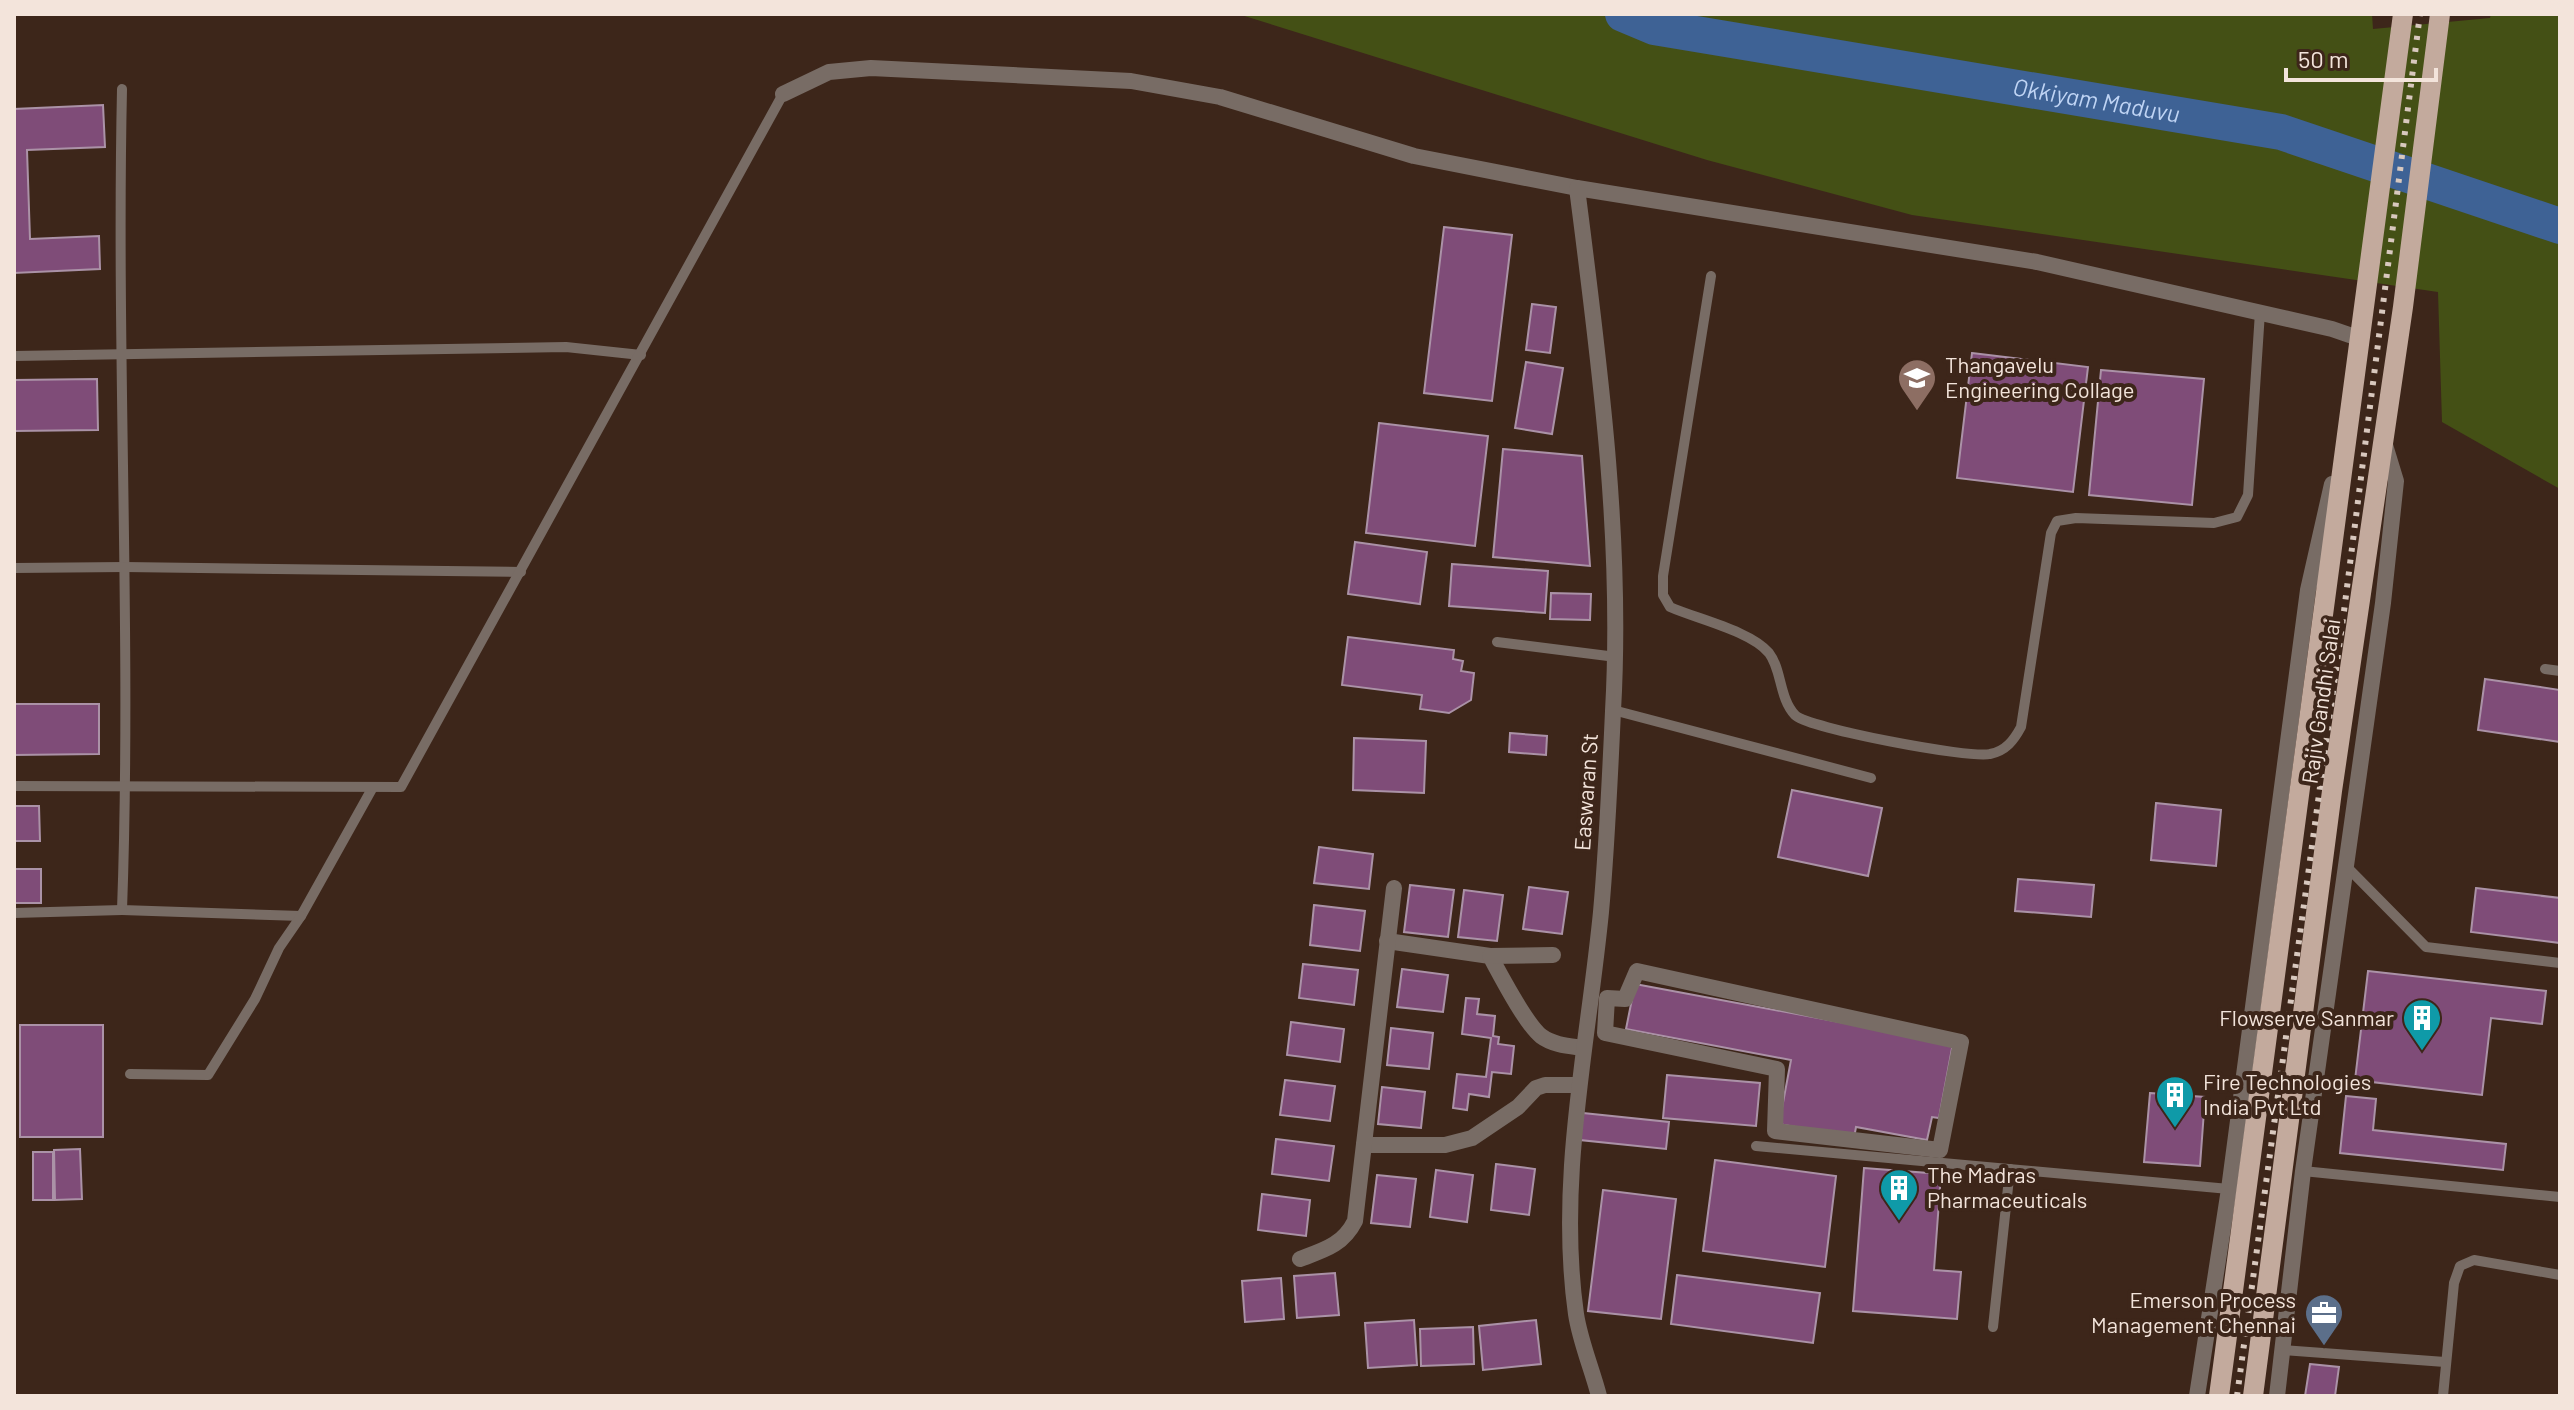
<svg xmlns="http://www.w3.org/2000/svg" width="2574" height="1410" viewBox="0 0 2574 1410" font-family="Barlow,sans-serif">
<style>
.green{fill:#445015}
.lines{fill:none;stroke-linecap:round;stroke-linejoin:round}
.river{stroke:#3e6295;stroke-width:36}
.building{fill:#7f4c78;stroke:#ab92a7;stroke-width:2}
.service{stroke:#786c65;stroke-width:10}
.minor{stroke:#786c65;stroke-width:16}
.tertiary{stroke:#786c65;stroke-width:16}
.primary{stroke:#c3aa9d;stroke-width:20}
.rail{stroke:#d8c8be;stroke-width:6;stroke-dasharray:4 8;stroke-linecap:butt}
.labels{text-anchor:middle;stroke-width:8;stroke-linejoin:round;paint-order:stroke}
.poi-label{font-size:22px;fill:#f3e4db;stroke:#3d261a;text-anchor:start}
.street-label{font-size:22px;fill:#f3e4db;stroke:#3d261a}
.water-label{font-size:24px;font-style:italic;fill:#bfd4f4;stroke:#3d261a}
</style>
<rect width="100%" height="100%" fill="#3d261a"/>
<polygon class="green" points="1238,14 2372,14 2373,29 2490,18 2491,14 2560,14 2560,489 2442,422 2438,292 1912,215 1707,160"/>
<g class="lines">
<path class="river" id="s1" d="M1623,14L1654,27L2281,132L2560,226"/>
</g>
<g class="building">
<polygon points="103,105 105,147 27,150 30,239 99,236 100,269 14,273 14,109"/>
<polygon points="1444,227 1512,235 1492,401 1424,393"/>
<polygon points="1532,304 1556,307 1550,353 1526,350"/>
<polygon points="1972,353 2088,367 2073,492 1957,478"/>
<polygon points="1526,362 1563,368 1552,434 1515,428"/>
<polygon points="2101,370 2204,379 2192,505 2089,495"/>
<polygon points="97,379 98,430 14,431 14,380"/>
<polygon points="1379,423 1488,436 1475,546 1366,533"/>
<polygon points="1503,449 1582,456 1590,566 1493,557"/>
<polygon points="1355,542 1427,552 1420,604 1348,594"/>
<polygon points="1452,564 1548,571 1545,613 1449,606"/>
<polygon points="1551,593 1591,594 1590,620 1550,619"/>
<polygon points="1348,637 1454,650 1453,659 1463,661 1461,671 1474,673 1471,700 1449,713 1420,709 1422,695 1342,685"/>
<polygon points="2485,679 2560,690 2560,742 2478,730"/>
<polygon points="14,704 99,704 99,754 14,755"/>
<polygon points="1510,733 1547,736 1546,755 1509,752"/>
<polygon points="1354,738 1426,741 1424,793 1353,790"/>
<polygon points="1792,790 1882,808 1868,876 1778,857"/>
<polygon points="2156,803 2221,810 2216,866 2151,860"/>
<polygon points="14,806 39,806 40,841 14,841"/>
<polygon points="1319,847 1373,854 1369,889 1314,883"/>
<rect x="14" y="869" width="27" height="34"/>
<polygon points="2018,879 2094,885 2091,917 2015,911"/>
<polygon points="1410,885 1454,890 1448,937 1404,932"/>
<polygon points="1529,887 1568,892 1562,934 1523,929"/>
<polygon points="2476,888 2560,898 2560,943 2471,932"/>
<polygon points="1464,890 1503,895 1497,941 1458,937"/>
<polygon points="1314,905 1365,911 1360,951 1310,945"/>
<polygon points="1303,964 1358,970 1354,1005 1299,998"/>
<polygon points="1402,969 1448,975 1443,1012 1397,1007"/>
<polygon points="2368,971 2546,991 2542,1024 2491,1018 2482,1095 2355,1080"/>
<polygon points="1635,984 1953,1043 1939,1118 1932,1117 1927,1140 1856,1127 1854,1138 1779,1124 1791,1060 1626,1029"/>
<polygon points="1466,998 1479,999 1477,1014 1495,1016 1493,1036 1499,1037 1498,1044 1514,1046 1511,1074 1492,1072 1489,1097 1469,1094 1467,1110 1453,1108 1457,1074 1486,1077 1491,1038 1462,1034"/>
<polygon points="1291,1022 1344,1029 1340,1062 1287,1055"/>
<rect x="20" y="1025" width="83" height="112"/>
<polygon points="1391,1028 1433,1033 1429,1069 1387,1065"/>
<polygon points="1667,1075 1760,1083 1756,1126 1663,1118"/>
<polygon points="1285,1080 1335,1086 1330,1121 1280,1115"/>
<polygon points="1382,1087 1425,1092 1421,1128 1378,1124"/>
<polygon points="2150,1093 2205,1097 2200,1166 2144,1162"/>
<polygon points="2346,1096 2376,1099 2373,1130 2506,1144 2503,1170 2340,1153"/>
<polygon points="1583,1113 1669,1122 1666,1149 1580,1140"/>
<polygon points="1276,1139 1334,1146 1329,1181 1272,1174"/>
<polygon points="80,1149 82,1199 55,1200 54,1150"/>
<rect x="33" y="1152" width="20" height="48"/>
<polygon points="1715,1160 1836,1176 1825,1267 1703,1251"/>
<polygon points="1496,1164 1535,1169 1529,1215 1491,1210"/>
<polygon points="1864,1168 1941,1174 1934,1270 1961,1272 1957,1319 1853,1311"/>
<polygon points="1436,1170 1473,1175 1467,1222 1430,1217"/>
<polygon points="1377,1175 1416,1179 1410,1227 1371,1223"/>
<polygon points="1603,1190 1676,1199 1661,1319 1588,1311"/>
<polygon points="1262,1194 1310,1200 1306,1236 1258,1230"/>
<polygon points="1335,1273 1339,1315 1297,1318 1294,1276"/>
<polygon points="1677,1275 1820,1293 1813,1343 1671,1324"/>
<polygon points="1281,1278 1284,1319 1245,1322 1242,1281"/>
<polygon points="1414,1320 1417,1365 1368,1368 1365,1323"/>
<polygon points="1536,1320 1541,1364 1483,1370 1479,1326"/>
<polygon points="1473,1327 1474,1364 1421,1366 1420,1329"/>
<polygon points="2310,1364 2339,1367 2335,1396 2305,1396"/>
</g>
<g class="lines">
<g class="service">
<path d="M122,89C116,363 132,636 122,910L301,916L373,787"/>
<path d="M1711,276L1663,576V595L1670,607C1697,619 1751,631 1769,653C1782,670 1779,698 1795,715C1807,728 1970,759 1990,754C2006,751 2014,740 2021,727L2051,533L2057,521L2076,518L2214,523L2237,517L2248,495L2260,312"/>
<polyline points="14,356 566,347 641,355"/>
<polyline points="14,568 125,567 521,572"/>
<polyline points="1497,642 1616,657"/>
<polyline points="2545,669 2560,671"/>
<polyline points="1613,710 1871,778"/>
<polyline points="14,786 401,787 783,94"/>
<polyline points="2345,865 2426,947 2560,963"/>
<polyline points="14,913 122,910"/>
<polyline points="130,1074 208,1075 255,999 279,948 301,916"/>
<polyline points="1756,1146 2229,1189"/>
<polyline points="2303,1171 2560,1197"/>
<polyline points="1993,1327 2010,1169"/>
<polyline points="2282,1350 2445,1362"/>
<polyline points="2443,1396 2454,1283 2460,1266 2474,1260 2560,1275"/>
</g>
<g class="minor">
<polyline points="783,94 829,72 871,68 1131,81 1220,97 1414,156 1577,188"/>
<path d="M1387,941L1490,956C1501,976 1525,1023 1541,1036C1553,1045 1569,1046 1583,1048"/>
<polyline points="1490,956 1553,955"/>
<polygon points="1637,971 1961,1042 1940,1150 1775,1131 1777,1069 1605,1033 1607,998 1625,999"/>
<polyline points="1364,1145 1445,1145 1472,1138 1518,1107 1536,1088 1545,1085 1578,1085"/>
<path d="M1300,1259C1324,1250 1343,1245 1355,1221L1394,888"/>
</g>
<g class="tertiary">
<path d="M1599,1396C1592,1369 1580,1341 1576,1314C1557,1180 1588,1045 1601,912C1607,845 1610,778 1613,711C1623,536 1599,361 1577,188L2037,262L2332,329L2361,339"/>
<polyline points="2197,1396 2229,1189 2308,590 2332,484"/>
<polyline points="2277,1396 2303,1171 2383,603 2396,481 2385,445"/>
</g>
<g class="primary">
<polyline points="2219,1396 2403,14"/>
<polyline points="2253,1396 2332,791 2403,307 2440,14"/>
</g>
<polyline class="rail" points="2237,1396 2344,611 2420,14"/>
</g>
<defs>
<symbol id="university-pin" viewBox="-11 -11 22 30"><path d="M0 17L-7.5 6A9.5 9.5 0 1 1 7.5 6Z" fill="#8d6e63" stroke="#3d261a"/><path d="M0-5L7-2L0 1L-7-2ZM-4 1L0 2.5L4 1V4Q0 6-4 4Z" fill="#fff"/></symbol>
<symbol id="building-pin" viewBox="-11 -11 22 30"><path d="M0 17L-7.5 6A9.5 9.5 0 1 1 7.5 6Z" fill="#0f9aa8" stroke="#3d261a"/><path d="M-4-6H4V6H1V3H-1V6H-4ZM-2.5-4.3h1.7v1.8h-1.7ZM.8-4.3h1.7v1.8H.8ZM-2.5-1h1.7V.8h-1.7ZM.8-1h1.7V.8H.8Z" fill="#fff"/></symbol>
<symbol id="office-pin" viewBox="-11 -11 22 30"><path d="M0 17L-7.5 6A9.5 9.5 0 1 1 7.5 6Z" fill="#5c6f8a" stroke="#3d261a"/><path d="M-6-3h4V-5.5h4V-3h4V5H-6ZM-1-4.5V-3h2v-1.5ZM-6 0V1H6V0Z" fill="#fff"/></symbol>
</defs>
<g fill-rule="evenodd">
<use href="#university-pin" x="1895" y="356" width="44" height="60"/>
<use href="#building-pin" x="2400" y="996" width="44" height="60"/>
<use href="#building-pin" x="2153" y="1073" width="44" height="60"/>
<use href="#building-pin" x="1877" y="1166" width="44" height="60"/>
<use href="#office-pin" x="2302" y="1291" width="44" height="60"/>
</g>
<g class="labels">
<g class="poi-label">
<text x="1945" y="373">Thangavelu<tspan x="1945" dy="25">Engineering Collage</tspan></text>
<text x="2394" y="1026" text-anchor="end">Flowserve Sanmar</text>
<text x="2203" y="1090">Fire Technologies<tspan x="2203" dy="25">India Pvt Ltd</tspan></text>
<text x="1927" y="1183">The Madras<tspan x="1927" dy="25">Pharmaceuticals</tspan></text>
<text x="2296" y="1308" text-anchor="end">Emerson Process<tspan x="2296" dy="25">Management Chennai</tspan></text>
</g>
<g class="street-label">
<text transform="translate(2321 701) rotate(-82)" y="8">Rajiv Gandhi Salai</text>
<text transform="translate(1586 792) rotate(-86)" y="8">Easwaran St</text>
</g>
<g class="water-label">
<text dy="8" stroke="none"><textPath href="#s1" startOffset="482">Okkiyam Maduvu</textPath></text>
</g>
</g>
<rect width="2574" height="1410" fill="none" stroke="#f3e4db" stroke-width="32"/>
<path d="M2286 68v12h150v-12" fill="none" stroke="#f3e4db" stroke-width="4"/>
<text x="2298" y="68" font-size="24" fill="#f3e4db" stroke="#3d261a" stroke-width="6" paint-order="stroke">50 m</text>
</svg>
